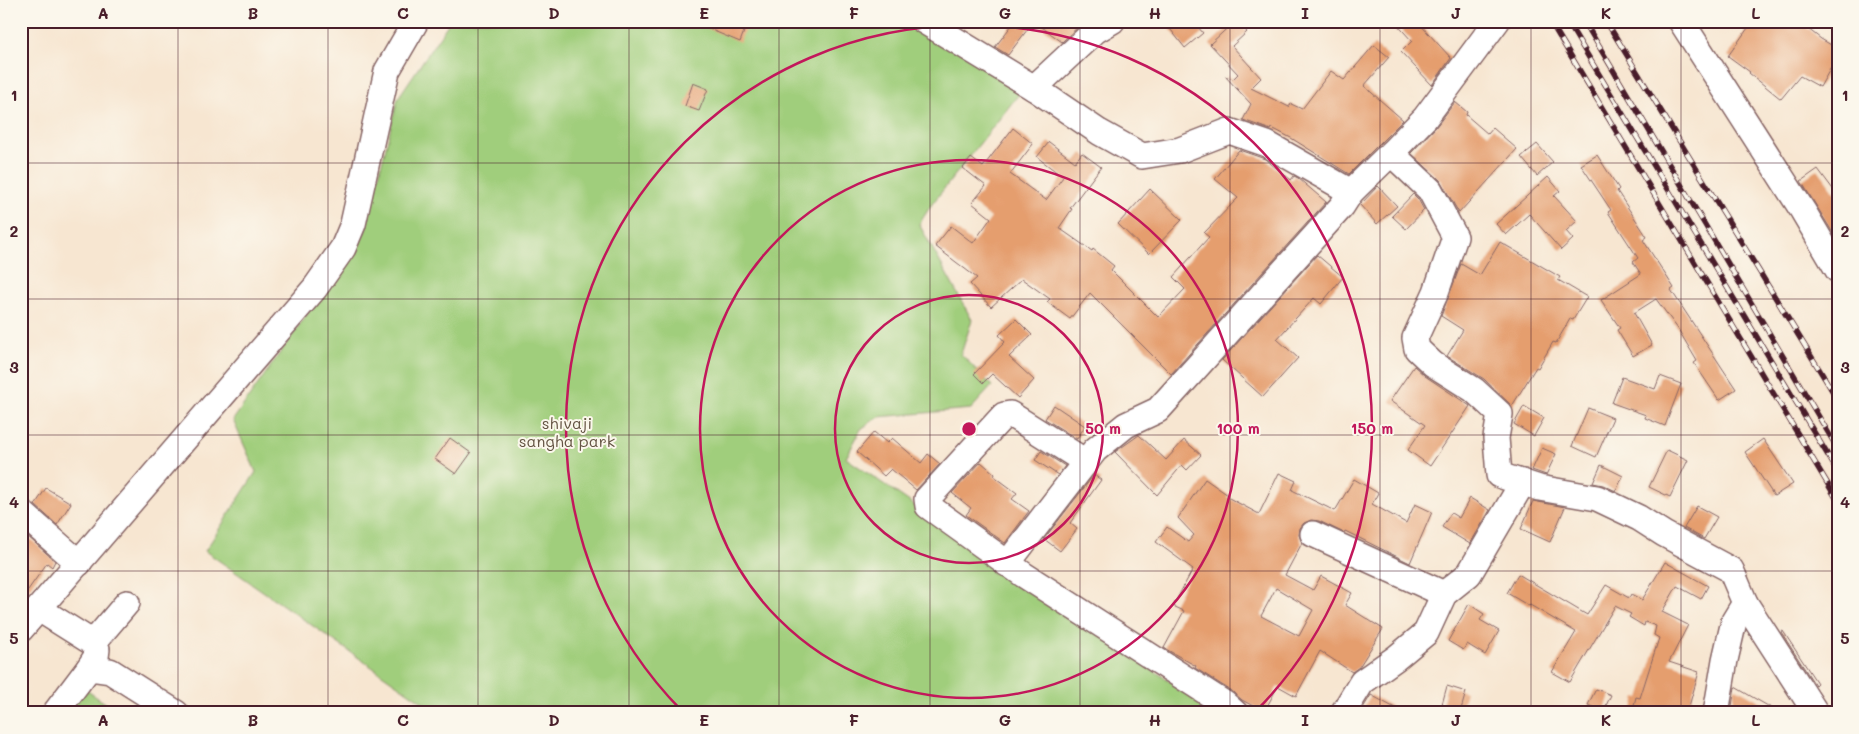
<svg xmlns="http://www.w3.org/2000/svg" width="1859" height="734" viewBox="0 0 1859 734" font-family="Mali,sans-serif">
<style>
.green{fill:#a0ce7c;stroke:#757654}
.building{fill:#e59e6e;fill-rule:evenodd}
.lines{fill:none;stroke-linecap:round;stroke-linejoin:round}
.minor-casing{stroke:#876565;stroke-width:28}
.minor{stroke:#fff;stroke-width:25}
.rail-casing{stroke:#4a1f2b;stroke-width:5.5}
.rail{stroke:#fbf7ec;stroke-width:4;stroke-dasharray:11;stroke-linecap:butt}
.grid{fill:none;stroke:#4a1f2b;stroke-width:1;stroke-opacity:0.55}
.ring{fill:none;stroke:#c2185b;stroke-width:2.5}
.labels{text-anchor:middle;stroke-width:4;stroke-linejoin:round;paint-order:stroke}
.park-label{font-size:16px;fill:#645443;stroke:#fbf7ec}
.centre{fill:#c2185b;stroke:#fbf7ec;stroke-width:2.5}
.ring-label{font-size:15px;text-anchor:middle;font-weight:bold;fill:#c2185b;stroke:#fbf7ec;stroke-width:4;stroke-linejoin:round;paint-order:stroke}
.neatline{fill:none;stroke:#4a1f2b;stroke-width:2}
.grid-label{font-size:16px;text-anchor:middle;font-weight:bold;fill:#4a1f2b}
</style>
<rect width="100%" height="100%" fill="#fbf7ec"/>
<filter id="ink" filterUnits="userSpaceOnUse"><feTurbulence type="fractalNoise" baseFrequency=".02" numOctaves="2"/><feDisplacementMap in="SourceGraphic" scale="10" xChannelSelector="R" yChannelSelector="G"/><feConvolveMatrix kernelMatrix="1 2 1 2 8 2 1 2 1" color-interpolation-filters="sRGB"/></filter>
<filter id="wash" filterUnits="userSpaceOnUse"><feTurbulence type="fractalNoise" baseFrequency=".0096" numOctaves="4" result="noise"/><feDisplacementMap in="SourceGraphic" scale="20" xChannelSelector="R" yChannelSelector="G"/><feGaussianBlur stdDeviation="1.12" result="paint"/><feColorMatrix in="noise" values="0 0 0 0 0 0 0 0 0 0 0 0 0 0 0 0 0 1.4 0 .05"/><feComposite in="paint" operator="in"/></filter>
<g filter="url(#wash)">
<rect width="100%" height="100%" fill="#f7e6d1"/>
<g class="green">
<polygon points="450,21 913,21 1023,89 932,204 919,224 972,320 961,354 992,386 971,409 878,417 861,429 846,458 1137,659 1217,713 438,713 205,551 256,472 233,420 365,231 398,98"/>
<polygon points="83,688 120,713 67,713"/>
</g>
<g id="blocks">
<g class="building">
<polygon points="690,21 748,21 740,42"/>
<polygon points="1015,21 1034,21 1008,55 995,47"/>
<polygon points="1034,21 1084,21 1062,42"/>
<polygon points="1164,21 1193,21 1203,33 1185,48"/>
<polygon points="1235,21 1237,21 1247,32 1232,46 1261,78 1251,88 1289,107 1291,104 1302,109 1331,71 1344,80 1374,45 1389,57 1364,86 1403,120 1349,174 1291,138 1272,128 1271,130 1243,120 1251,104 1225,76 1233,79 1238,74 1210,44"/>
<polygon points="1394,21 1417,21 1451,58 1432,85 1401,52 1412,41"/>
<polygon points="1753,21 1798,21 1821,39 1838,49 1838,55 1820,87 1800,76 1781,99 1749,73 1750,72 1728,56"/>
<polygon points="693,83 708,89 699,111 685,106"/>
<polygon points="1455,102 1467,112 1466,115 1488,134 1493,128 1517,149 1459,213 1440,180 1411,153 1435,128"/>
<polygon points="1013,128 1033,144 1010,174 1046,200 1063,177 1037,157 1049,142 1075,162 1082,153 1101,167 1070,208 1072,209 1059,228 1092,251 1093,249 1114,266 1111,270 1158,317 1185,289 1173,277 1209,237 1204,233 1238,198 1215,179 1239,150 1265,159 1291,180 1294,176 1298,178 1326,202 1171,374 1090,293 1070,319 1047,302 1050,299 1022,279 991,307 970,284 977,278 935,246 951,226 973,243 991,218 972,203 986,186 963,168 971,158 983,167"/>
<polygon points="1537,144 1553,162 1537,176 1521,157"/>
<polygon points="1597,155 1619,189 1617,191 1647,237 1643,240 1674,288 1671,290 1736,389 1719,400 1694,363 1697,361 1678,329 1656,299 1634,313 1652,345 1633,356 1617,330 1620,328 1601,300 1641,274 1633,262 1638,258 1608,212 1611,210 1581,165"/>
<polygon points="1818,169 1838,196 1838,241 1801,181"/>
<polygon points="1548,177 1560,191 1554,196 1577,221 1566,231 1573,239 1561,250 1529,214 1506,235 1496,224"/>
<polygon points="1378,186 1397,206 1377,224 1360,205"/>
<polygon points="1150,189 1182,220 1149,254 1118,224"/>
<polygon points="1413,194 1418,199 1424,210 1406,229 1392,216"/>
<polygon points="1500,242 1560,277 1558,280 1587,297 1573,320 1570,319 1556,343 1553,342 1538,368 1536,367 1512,406 1484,379 1447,356 1463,330 1441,316 1461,264 1480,275"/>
<polygon points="1317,255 1343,277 1321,304 1314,298 1277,339 1298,358 1263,397 1222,360"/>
<polygon points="1016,319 1032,335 1009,357 1034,380 1018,398 992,374 983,383 974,374 1005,342 999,335"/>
<polygon points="1414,366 1425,376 1470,406 1430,466 1408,450 1425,425 1390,401"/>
<polygon points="1660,376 1681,384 1665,426 1645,418 1646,415 1612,403 1622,377 1655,389"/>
<polygon points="1054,405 1085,426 1077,439 1045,419"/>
<polygon points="1524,406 1544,418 1534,436 1514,424"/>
<polygon points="1588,408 1613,418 1596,457 1572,446"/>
<polygon points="874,432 887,443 892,438 921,463 928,454 940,464 916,490 891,469 884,476 857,452"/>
<polygon points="1139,435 1166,460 1184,440 1201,455 1187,470 1182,465 1157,495 1115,452"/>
<polygon points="450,438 471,453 456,474 435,459"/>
<polygon points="1763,439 1793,484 1774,496 1745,452"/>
<polygon points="1542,448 1556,454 1546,475 1532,470"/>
<polygon points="1667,450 1688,460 1670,497 1649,487"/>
<polygon points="1041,451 1065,466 1058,475 1035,460"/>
<polygon points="981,462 995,474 994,476 1017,493 1012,499 1029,511 1005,543 966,515 971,508 952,493"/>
<polygon points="1601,465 1623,476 1616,491 1603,485 1593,483"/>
<path d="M1279,473L1296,481L1292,490L1335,511L1354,479L1378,493L1372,504L1406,523L1415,504L1432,512L1410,563L1345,531L1344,533L1319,521L1311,520L1304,523L1300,528L1299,535L1302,543L1285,575L1313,590L1321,576L1352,593L1345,605L1383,629L1359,667L1352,672L1320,651L1296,696L1278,686L1264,712L1242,700L1233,692L1195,668L1196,666L1164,648L1184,611L1173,606L1193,569L1156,542L1167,527L1188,542L1194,535L1178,518L1205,479L1228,495L1227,497L1259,514ZM1276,588L1313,610L1299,636L1261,616Z"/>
<polygon points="1094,475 1101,480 1070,523 1077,529 1060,551 1044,539"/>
<polygon points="46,488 71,503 57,525 35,505"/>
<polygon points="1470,498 1490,510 1470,544 1442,527 1451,513 1459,518"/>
<polygon points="1533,501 1565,507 1550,542 1521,529"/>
<polygon points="1697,506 1717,517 1704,539 1684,528"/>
<polygon points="26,535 55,561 52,567 47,563 21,600 21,543"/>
<polygon points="1665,562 1708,586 1701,599 1677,586 1662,612 1688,625 1669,662 1699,672 1687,713 1632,713 1636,697 1640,698 1659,638 1654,635 1656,626 1645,622 1644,626 1629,617 1631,614 1615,606 1570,682 1552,672 1576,632 1530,605 1529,606 1507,593 1518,574 1587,615 1606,585 1629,598 1631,594 1642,600"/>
<polygon points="1469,604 1484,614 1480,620 1499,631 1485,655 1467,644 1463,650 1448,641"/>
<polygon points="1783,631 1817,683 1815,685 1781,632"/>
<polygon points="1447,686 1466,692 1460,713 1441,708"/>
<polygon points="1735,687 1780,713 1731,713"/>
<polygon points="1596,689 1611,695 1603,712 1588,705"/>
<polygon points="1371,695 1404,713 1360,713"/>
</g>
</g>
</g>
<g filter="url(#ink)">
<use href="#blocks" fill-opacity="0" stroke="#876565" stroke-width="1"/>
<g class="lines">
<defs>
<g id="minor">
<polyline points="924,21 1034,88 1099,132 1142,156 1180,150 1229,131 1267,144 1351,192"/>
<polyline points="1681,21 1803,211 1838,270"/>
<polyline points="1034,88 1095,31 1112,21"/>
<polyline points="1391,153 1425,118 1497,21"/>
<polyline points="1086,462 1010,414 1004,415 927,499 928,506 1024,575 1225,704 1235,713"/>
<polyline points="21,512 79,563"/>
<polyline points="1313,534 1444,594"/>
<polyline points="1007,564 1095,450 1126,425 1158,410 1342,206 1351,192 1391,153 1430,190 1455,237 1436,292 1415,338 1417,349 1433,364 1474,390 1500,414 1496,438 1499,475 1539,488 1597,498 1639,518 1664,534 1731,570 1745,603 1816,713"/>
<polyline points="39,609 93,643 97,649 96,657 89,668"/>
<polyline points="21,629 315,288 343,248 353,224 387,71 416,21"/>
<polyline points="93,643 127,603"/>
<polyline points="55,713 89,668 110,671 176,713"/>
<polyline points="1343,713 1362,682 1396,658 1426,633 1444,594 1469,574 1523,482"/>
<polyline points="1716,713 1725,660 1734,621 1745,603"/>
</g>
</defs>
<use href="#minor" class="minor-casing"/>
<use href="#minor" class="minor"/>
<defs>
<g id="rail">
<polyline points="1550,21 1838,501"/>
<polyline points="1567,21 1838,472"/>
<polyline points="1584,21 1838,449"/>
<polyline points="1606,21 1838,400"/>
</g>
</defs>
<use href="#rail" class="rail-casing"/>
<use href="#rail" class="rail"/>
</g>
</g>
<path class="grid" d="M178,21V713M328,21V713M478,21V713M629,21V713M779,21V713M930,21V713M1080,21V713M1230,21V713M1380,21V713M1531,21V713M1681,21V713M21,163H1838M21,299H1838M21,435H1838M21,571H1838"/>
<g class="ring">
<circle cx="969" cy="429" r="134"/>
<circle cx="969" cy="429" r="269"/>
<path d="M682 711A403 403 0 1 1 1256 711"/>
</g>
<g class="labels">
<g class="park-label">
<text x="567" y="429">shivaji<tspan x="567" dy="18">sangha park</tspan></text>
</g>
</g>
<circle cx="969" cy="429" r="8" class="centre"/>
<g class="ring-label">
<text x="1103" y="434">50 m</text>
<text x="1238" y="434">100 m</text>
<text x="1372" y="434">150 m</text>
</g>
<rect width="1859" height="734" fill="none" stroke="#fbf7ec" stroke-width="55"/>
<rect x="28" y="28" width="1804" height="678" class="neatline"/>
<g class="grid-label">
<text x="103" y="19">A</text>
<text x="253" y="19">B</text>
<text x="403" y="19">C</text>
<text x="554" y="19">D</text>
<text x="704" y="19">E</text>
<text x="854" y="19">F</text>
<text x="1005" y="19">G</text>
<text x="1155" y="19">H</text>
<text x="1305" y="19">I</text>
<text x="1456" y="19">J</text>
<text x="1606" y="19">K</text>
<text x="1756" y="19">L</text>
<text x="14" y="101">1</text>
<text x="1845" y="101">1</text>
<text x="14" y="237">2</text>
<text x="1845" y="237">2</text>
<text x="14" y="373">3</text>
<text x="1845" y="373">3</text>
<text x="14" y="508">4</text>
<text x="1845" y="508">4</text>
<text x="14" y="644">5</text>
<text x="1845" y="644">5</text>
<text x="103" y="726">A</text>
<text x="253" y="726">B</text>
<text x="403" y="726">C</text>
<text x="554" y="726">D</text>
<text x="704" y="726">E</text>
<text x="854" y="726">F</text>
<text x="1005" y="726">G</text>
<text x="1155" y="726">H</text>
<text x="1305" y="726">I</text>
<text x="1456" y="726">J</text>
<text x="1606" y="726">K</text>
<text x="1756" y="726">L</text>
</g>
</svg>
